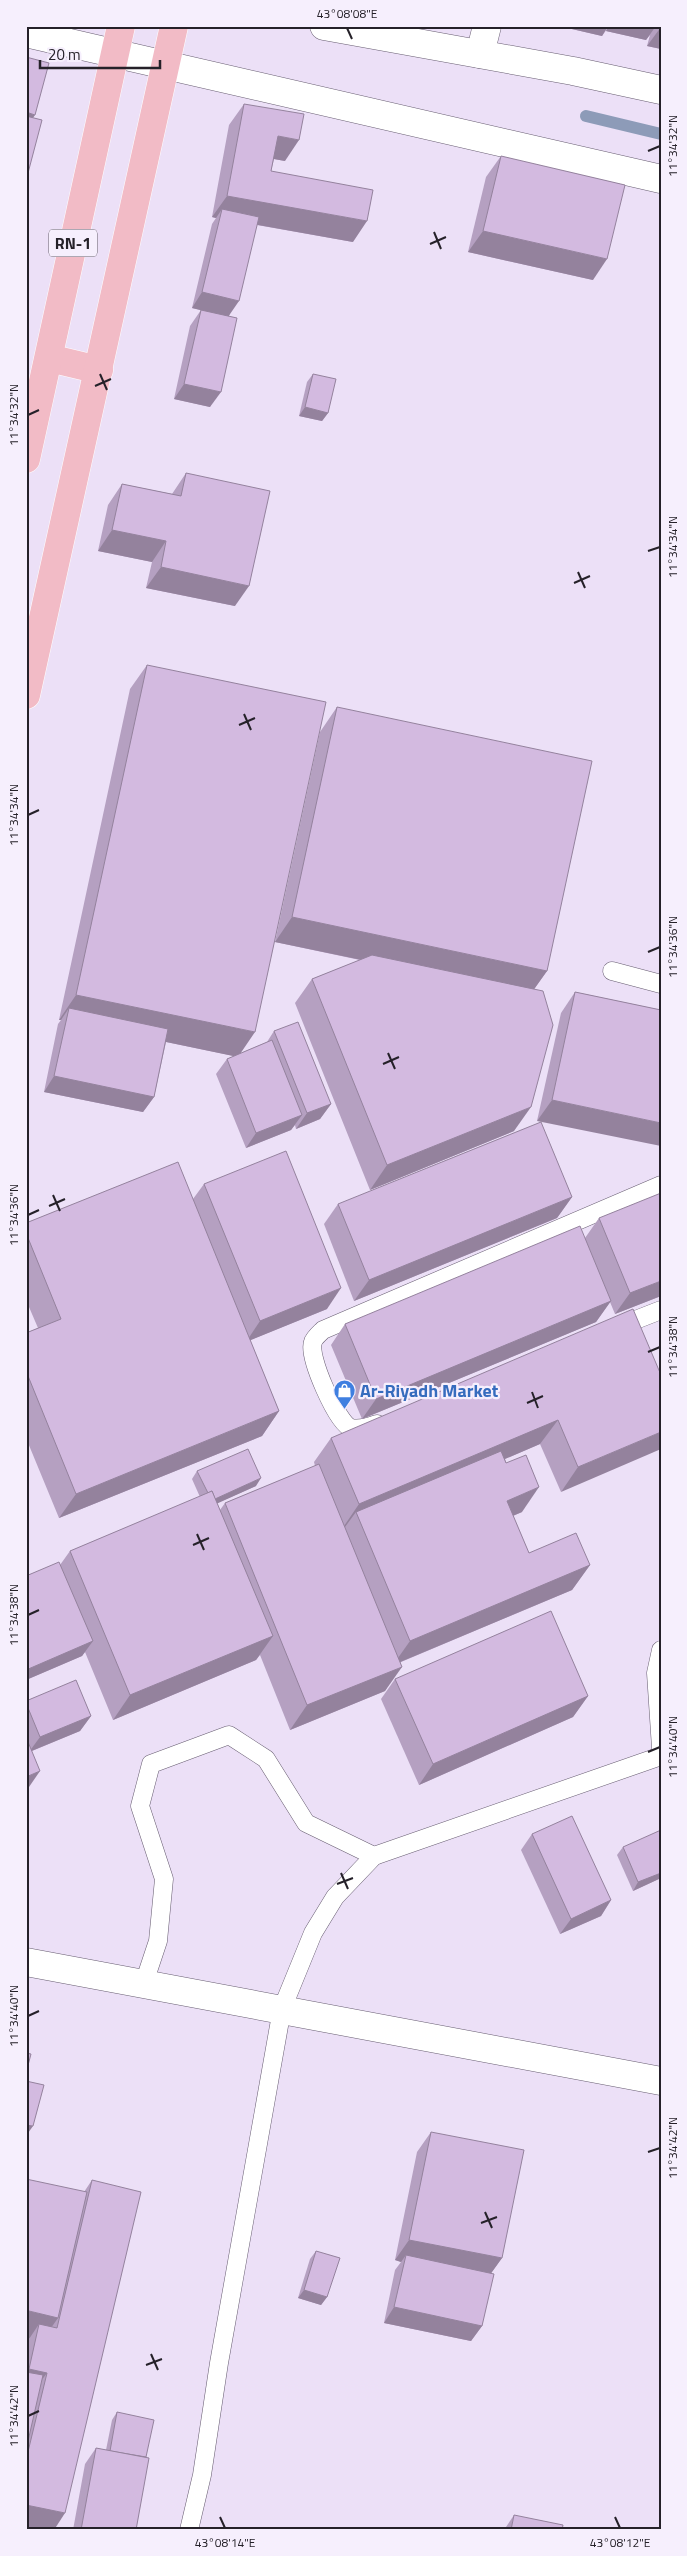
<svg xmlns="http://www.w3.org/2000/svg" width="687" height="2556" viewBox="0 0 687 2556" font-family="'Titillium Web',sans-serif">
<style>
.lines{fill:none;stroke-linecap:round;stroke-linejoin:round}
.stream{stroke:#8d9bb8;stroke-width:12}
.service-casing{stroke:#675d71;stroke-width:19}
.minor-casing{stroke:#675d71;stroke-width:29}
.tertiary-casing{stroke:#675d71;stroke-width:29}
.secondary-casing{stroke:#675d71;stroke-width:29}
.primary-casing{stroke:#fff;stroke-width:29}
.service{stroke:#fff;stroke-width:18}
.minor{stroke:#fff;stroke-width:28}
.tertiary{stroke:#fff;stroke-width:28}
.secondary{stroke:#fff;stroke-width:28}
.primary{stroke:#f2bbc6;stroke-width:28}
.wall{fill:#b5a0c1}
.shaded-wall{fill:#94829d}
.building{fill:#d3bae0;stroke:#94829d}
.ticks{fill:none;stroke:#252129;stroke-width:2}
.labels{text-anchor:middle;stroke-width:4.5;stroke-linejoin:round;paint-order:stroke}
.shield{fill:#f6effd;stroke:#645f69;stroke-width:1}
.shield-label{font-size:16px;font-weight:bold;fill:#252129}
.shop-label{font-size:18px;font-weight:bold;fill:#366cbe;stroke:#f6effd;text-anchor:start}
.neatline{fill:none;stroke:#252129;stroke-width:2}
.ticks-label{font-size:12px;text-anchor:middle;fill:#252129}
</style>
<rect width="100%" height="100%" fill="#ece0f7"/>
<g class="lines">
<polyline class="stream" points="586,116 661,134"/>
<defs>
<g id="service">
<polyline points="612,971 661,984"/>
<polyline points="615,1328 661,1310"/>
<path d="M377,1424C369,1427 360,1430 351,1428C337,1423 307,1355 313,1342C314,1338 320,1333 323,1330L661,1185"/>
<polyline points="661,1650 656,1673 661,1748"/>
<polyline points="144,1983 158,1941 164,1879 140,1806 151,1764 229,1735 266,1759 306,1823 374,1856 661,1756"/>
<polyline points="189,2530 202,2475 219,2363 282,2009 313,1933 335,1897 374,1856"/>
</g>
<polyline id="minor" points="480,54 487,26"/>
<polyline id="tertiary" points="26,1962 661,2081"/>
<g id="secondary">
<polyline points="324,26 573,71 661,90"/>
<polyline points="26,33 661,179"/>
</g>
<g id="primary">
<polyline points="49,358 99,370"/>
<polyline points="26,459 121,26"/>
<polyline points="26,695 174,26"/>
</g>
</defs>
<use href="#service" class="service-casing"/>
<use href="#minor" class="minor-casing"/>
<use href="#tertiary" class="tertiary-casing"/>
<use href="#secondary" class="secondary-casing"/>
<use href="#primary" class="primary-casing"/>
<use href="#service" class="service"/>
<use href="#minor" class="minor"/>
<use href="#tertiary" class="tertiary"/>
<use href="#secondary" class="secondary"/>
<use href="#primary" class="primary"/>
</g>
<g class="wall">
<polygon points="559,26 661,26 661,49 647,46 650,35 646,40 606,31 607,29 602,36"/>
<polygon points="244,104 285,161 274,159 271,171 353,242 257,225 229,316 210,407 174,399 190,326 201,310 210,312 192,308 212,224 216,218 212,217 229,125"/>
<polygon points="501,156 593,280 468,252 486,177"/>
<polygon points="313,374 328,413 322,421 299,416 307,382"/>
<polygon points="186,473 235,606 146,588 152,562 98,551 108,505 122,484 172,494"/>
<polygon points="147,665 241,1053 267,1042 274,1031 331,1104 320,1119 296,1129 295,1125 291,1130 246,1148 216,1074 227,1059 234,1056 166,1042 154,1097 143,1112 44,1092 58,1024 61,1020 59,1020 130,689"/>
<polygon points="337,707 547,971 534,989 514,1131 370,1190 295,1003 312,979 360,960 275,942 320,732"/>
<polygon points="575,992 661,1010 537,1121 561,1013"/>
<polygon points="204,1184 327,1309 250,1340 279,1411 262,1436 59,1518 26,1438 26,1333 38,1328 26,1300 26,1223 193,1199"/>
<polygon points="572,1197 557,1218 354,1301 324,1224 338,1204"/>
<polygon points="599,1218 661,1296 615,1314 610,1302 596,1322 362,1419 331,1345 345,1324 585,1238"/>
<polygon points="661,1375 561,1492 540,1444 505,1459 522,1512 513,1516 529,1553 590,1565 572,1590 401,1662 385,1691 290,1730 260,1655 256,1660 113,1720 85,1652 82,1656 26,1680 26,1576 60,1565 70,1551 200,1497 192,1479 197,1471 256,1486 217,1503 220,1510 225,1503 315,1466 314,1462 331,1438"/>
<polygon points="395,1679 588,1696 573,1717 419,1785 381,1699"/>
<polygon points="26,1701 91,1716 80,1731 32,1751 29,1787 26,1788"/>
<polygon points="532,1834 611,1900 601,1916 560,1934 521,1850"/>
<polygon points="623,1847 661,1878 633,1891 617,1855"/>
<polygon points="431,2132 502,2258 491,2273 482,2326 471,2341 384,2323 395,2270 401,2262 395,2260 417,2152"/>
<polygon points="92,2180 54,2530 32,2530 26,2529 26,2343 29,2339 84,2192"/>
<polygon points="316,2251 327,2297 321,2305 298,2298 310,2259"/>
<polygon points="117,2412 146,2457 136,2530 73,2530 85,2464 96,2448 106,2450 112,2420"/>
<polygon points="514,2515 511,2530 504,2530"/>
</g>
<g class="shaded-wall">
<polygon points="559,26 608,26 602,36"/>
<polygon points="609,26 656,26 646,40 606,31"/>
<polygon points="661,27 661,49 647,46"/>
<polygon points="26,112 35,115 26,128"/>
<polygon points="278,136 299,140 285,161 263,157"/>
<polygon points="227,196 367,221 353,242 220,218 222,209 216,218 212,217"/>
<polygon points="483,231 607,259 593,280 468,252"/>
<polygon points="202,292 239,301 228,317 192,308"/>
<polygon points="184,384 221,392 210,407 174,399"/>
<polygon points="305,407 328,413 322,421 299,416"/>
<polygon points="112,530 166,541 152,562 98,551"/>
<polygon points="161,567 249,586 235,606 146,588"/>
<polygon points="292,917 547,971 530,995 275,942"/>
<polygon points="76,995 255,1032 238,1057 66,1021 69,1008 61,1020 59,1020"/>
<polygon points="54,1076 154,1097 143,1112 44,1092"/>
<polygon points="552,1100 661,1123 661,1146 537,1121"/>
<polygon points="331,1104 320,1119 296,1129 307,1113"/>
<polygon points="531,1107 514,1131 370,1190 387,1165"/>
<polygon points="302,1115 291,1130 246,1148 256,1133"/>
<polygon points="572,1197 557,1218 354,1301 369,1280"/>
<polygon points="661,1281 661,1296 615,1314 630,1293"/>
<polygon points="341,1288 327,1309 246,1342 260,1321"/>
<polygon points="611,1301 596,1322 362,1419 376,1399"/>
<polygon points="279,1411 262,1436 59,1518 76,1494"/>
<polygon points="558,1420 540,1444 360,1521 356,1512 345,1527 342,1529 359,1504"/>
<polygon points="661,1432 661,1449 561,1492 578,1467"/>
<polygon points="261,1478 256,1486 205,1509 211,1501"/>
<polygon points="539,1487 522,1512 490,1525 507,1501"/>
<polygon points="590,1565 572,1590 393,1665 410,1641"/>
<polygon points="273,1636 256,1660 113,1720 130,1695"/>
<polygon points="93,1641 82,1656 26,1680 26,1670"/>
<polygon points="402,1667 385,1691 290,1730 307,1705"/>
<polygon points="588,1696 573,1717 419,1785 433,1764"/>
<polygon points="91,1716 80,1731 29,1752 40,1737"/>
<polygon points="40,1771 29,1787 26,1788 26,1777"/>
<polygon points="661,1873 661,1878 633,1891 638,1882"/>
<polygon points="611,1900 601,1916 560,1934 571,1919"/>
<polygon points="26,2125 33,2126 26,2136"/>
<polygon points="409,2240 502,2258 487,2279 406,2255 401,2262 395,2260"/>
<polygon points="304,2290 327,2297 321,2305 298,2298"/>
<polygon points="394,2307 482,2326 471,2341 384,2323"/>
<polygon points="29,2311 58,2318 41,2342 39,2324 29,2339 26,2339 26,2314"/>
<polygon points="29,2369 47,2373 32,2393 26,2373"/>
<polygon points="26,2505 65,2513 54,2530 32,2530 26,2529"/>
</g>
<g class="building">
<polygon points="26,57 49,63 35,115 26,112"/>
<polygon points="244,104 304,114 299,140 278,136 271,171 373,190 367,221 227,196"/>
<polygon points="26,116 42,120 28,173 26,173"/>
<polygon points="501,156 625,185 607,259 483,231"/>
<polygon points="222,209 259,217 239,301 202,292"/>
<polygon points="201,310 237,318 221,392 184,384"/>
<polygon points="313,374 336,379 328,413 305,407"/>
<polygon points="186,473 270,491 249,586 161,567 166,541 112,530 122,484 181,496"/>
<polygon points="147,665 326,702 255,1032 76,995"/>
<polygon points="337,707 592,761 547,971 292,917"/>
<polygon points="372,955 543,991 553,1025 531,1107 387,1165 312,979"/>
<polygon points="575,992 661,1010 661,1123 552,1100"/>
<polygon points="69,1008 168,1029 154,1097 54,1076"/>
<polygon points="298,1022 331,1104 307,1113 274,1031"/>
<polygon points="272,1040 302,1115 256,1133 227,1059"/>
<polygon points="541,1122 572,1197 369,1280 338,1204"/>
<polygon points="286,1151 341,1288 260,1321 204,1184"/>
<polygon points="178,1162 279,1411 76,1494 26,1371 26,1333 61,1319 26,1233 26,1223"/>
<polygon points="661,1193 661,1281 630,1293 599,1218"/>
<polygon points="580,1226 611,1301 376,1399 345,1324"/>
<polygon points="633,1309 661,1375 661,1432 578,1467 558,1420 359,1504 331,1438"/>
<polygon points="248,1449 261,1478 215,1499 212,1491 208,1493 197,1471"/>
<polygon points="501,1451 506,1463 526,1455 539,1487 507,1501 529,1553 576,1533 590,1565 410,1641 356,1512"/>
<polygon points="319,1464 402,1667 307,1705 225,1503"/>
<polygon points="212,1491 273,1636 130,1695 70,1551"/>
<polygon points="59,1562 93,1641 26,1670 26,1576"/>
<polygon points="551,1611 588,1696 433,1764 395,1679"/>
<polygon points="76,1680 91,1716 40,1737 26,1703 26,1701"/>
<polygon points="26,1737 40,1771 26,1777"/>
<polygon points="572,1816 611,1900 571,1919 532,1834"/>
<polygon points="661,1830 661,1873 638,1882 623,1847"/>
<polygon points="26,2053 31,2054 26,2073"/>
<polygon points="26,2081 44,2085 33,2126 26,2125"/>
<polygon points="431,2132 524,2150 502,2258 409,2240"/>
<polygon points="26,2179 87,2192 58,2318 29,2311 26,2321"/>
<polygon points="92,2180 141,2192 65,2513 26,2505 26,2460 47,2373 29,2369 39,2324 57,2328"/>
<polygon points="316,2251 340,2258 327,2297 304,2290"/>
<polygon points="406,2255 494,2274 482,2326 394,2307"/>
<polygon points="26,2372 43,2375 26,2450"/>
<polygon points="117,2412 154,2420 146,2457 110,2451"/>
<polygon points="96,2448 149,2458 136,2530 81,2530"/>
<polygon points="514,2515 563,2525 562,2530 511,2530"/>
</g>
<path class="ticks" d="M347,28L352,39M648,151L660,146M434,232L441,249M430,244L446,237M100,374L107,390M95,386L111,379M28,415L39,410M648,551L660,547M578,572L585,588M574,583L590,576M244,714L251,730M239,725L255,718M28,815L39,810M648,952L660,947M388,1053L395,1069M383,1064L399,1057M53,1195L60,1211M49,1206L65,1199M28,1215L39,1210M648,1352L660,1347M532,1392L538,1408M527,1403L543,1396M197,1534L204,1550M193,1545L209,1538M28,1615L39,1610M648,1752L660,1747M341,1873L348,1889M337,1884L353,1878M28,2016L39,2011M648,2152L660,2148M485,2212L492,2228M481,2223L497,2217M151,2354L158,2370M146,2365L162,2359M28,2416L39,2411M220,2517L225,2528M615,2517L620,2528"/>
<defs>
<symbol id="shop-pin" viewBox="-11 -11 22 30"><path d="M0 17L-7.5 6A9.5 9.5 0 1 1 7.5 6Z" fill="#3f7fe0" stroke="#f6effd"/><path d="M-5-2.5h2.3a2.7 3.5 0 0 1 5.4 0H5L5.5 6h-11ZM-1.5-2.5h3a1.5 2.3 0 0 0-3 0Z" fill="#fff"/></symbol>
</defs>
<g fill-rule="evenodd">
<use href="#shop-pin" x="332" y="1378" width="25" height="34"/>
</g>
<g class="labels">
<rect class="shield" x="49" y="229.5" width="48" height="27" rx="4"/>
<g class="shield-label">
<text x="73" y="249">RN-1</text>
</g>
<g class="shop-label">
<text x="360" y="1397">Ar-Riyadh Market</text>
</g>
</g>
<rect width="687" height="2556" fill="none" stroke="#f6effd" stroke-width="55"/>
<path d="M40 60v8h120v-8" fill="none" stroke="#252129" stroke-width="2.5"/>
<text x="48" y="60" font-size="15" fill="#252129" stroke="#f6effd" stroke-width="4" paint-order="stroke">20 m</text>
<rect x="28" y="28" width="632" height="2500" class="neatline"/>
<g class="ticks-label">
<text x="347" y="18">43°08'08"E</text>
<text transform="translate(673 146) rotate(-90)" y="4">11°34'32"N</text>
<text transform="translate(14 415) rotate(-90)" y="4">11°34'32"N</text>
<text transform="translate(673 547) rotate(-90)" y="4">11°34'34"N</text>
<text transform="translate(14 815) rotate(-90)" y="4">11°34'34"N</text>
<text transform="translate(673 947) rotate(-90)" y="4">11°34'36"N</text>
<text transform="translate(14 1215) rotate(-90)" y="4">11°34'36"N</text>
<text transform="translate(673 1347) rotate(-90)" y="4">11°34'38"N</text>
<text transform="translate(14 1615) rotate(-90)" y="4">11°34'38"N</text>
<text transform="translate(673 1747) rotate(-90)" y="4">11°34'40"N</text>
<text transform="translate(14 2016) rotate(-90)" y="4">11°34'40"N</text>
<text transform="translate(673 2148) rotate(-90)" y="4">11°34'42"N</text>
<text transform="translate(14 2416) rotate(-90)" y="4">11°34'42"N</text>
<text x="225" y="2547">43°08'14"E</text>
<text x="620" y="2547">43°08'12"E</text>
</g>
</svg>
